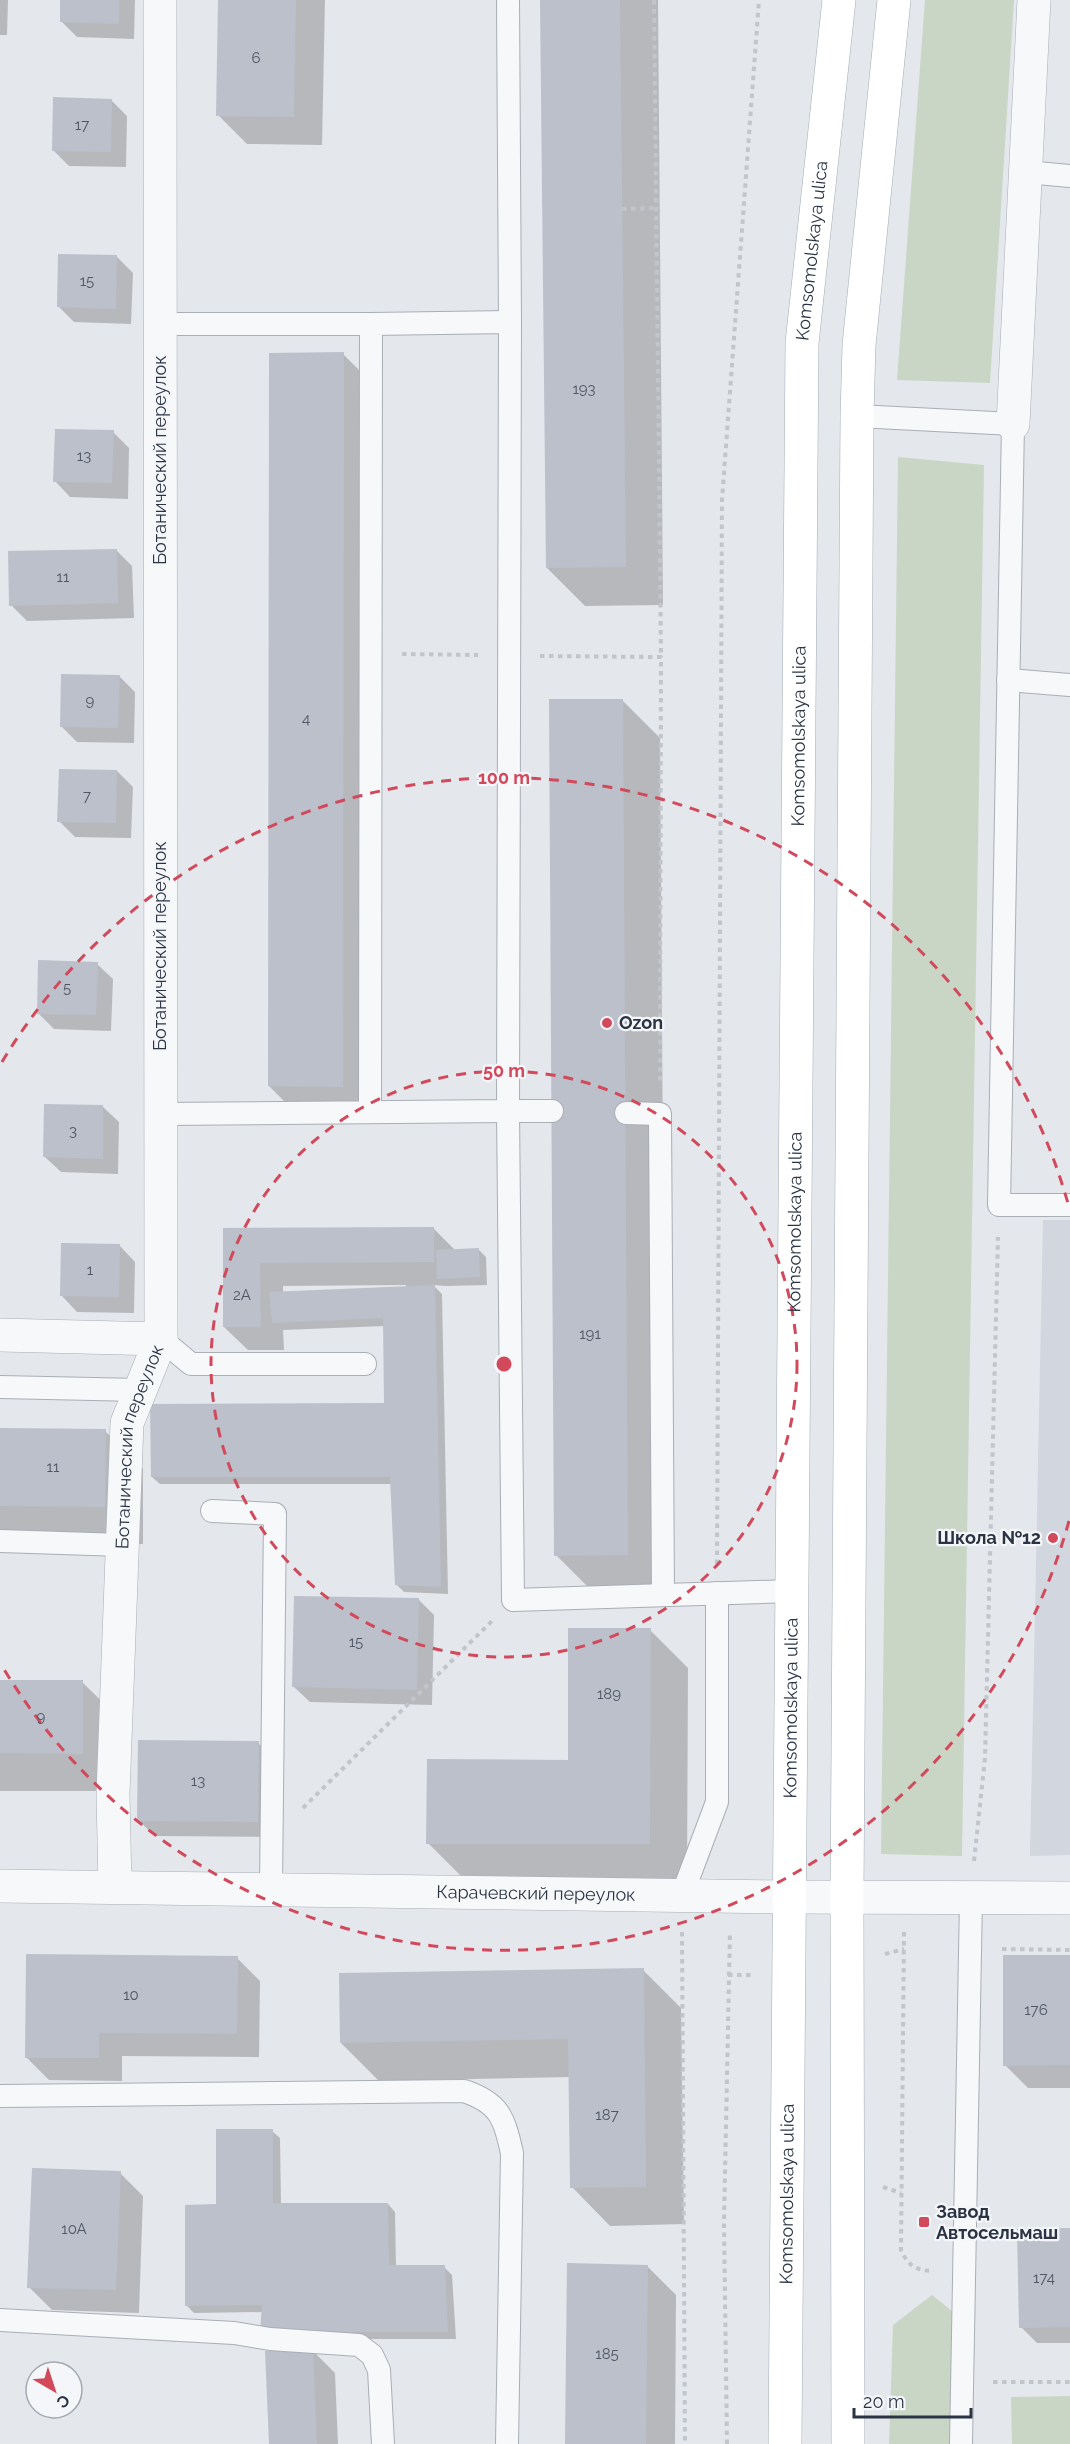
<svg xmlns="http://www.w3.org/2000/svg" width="1070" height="2444" viewBox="0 0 1070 2444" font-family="Raleway,sans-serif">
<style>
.built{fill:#d2d6de}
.green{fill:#c9d6c5}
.shadow{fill:#0003;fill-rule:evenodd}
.building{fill:#bbc0ca}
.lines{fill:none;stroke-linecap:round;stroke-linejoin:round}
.service-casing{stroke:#a9aeb7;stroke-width:24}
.minor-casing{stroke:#a9aeb7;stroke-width:34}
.primary-casing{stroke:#a3abb8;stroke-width:34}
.path{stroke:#c2c5cb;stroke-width:4;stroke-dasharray:4.5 4.5;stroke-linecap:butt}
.service{stroke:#f7f8fa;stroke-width:22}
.minor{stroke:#f7f8fa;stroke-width:33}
.primary{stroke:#fff;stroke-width:33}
.ring{fill:none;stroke:#d1495b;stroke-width:3;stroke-dasharray:10 8}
.poi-dot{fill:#d1495b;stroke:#f4f6f9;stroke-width:2}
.labels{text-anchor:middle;stroke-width:4.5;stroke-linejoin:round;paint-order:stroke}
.number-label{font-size:15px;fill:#4f5766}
.street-label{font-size:18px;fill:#2b3445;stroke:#f4f6f9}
.poi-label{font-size:18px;font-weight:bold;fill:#2b3445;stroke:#f4f6f9;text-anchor:start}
.centre{fill:#d1495b;stroke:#f4f6f9;stroke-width:3}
.ring-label{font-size:18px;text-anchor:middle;font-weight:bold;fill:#d1495b;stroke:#f4f6f9;stroke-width:4.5;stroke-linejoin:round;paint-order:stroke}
</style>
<rect width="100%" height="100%" fill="#e4e7ec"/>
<polygon class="built" points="1043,1220 1070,1220 1070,1855 1030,1856"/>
<g class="green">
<polygon points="925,0 1014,0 990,383 897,380"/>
<polygon points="898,457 984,465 962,1856 881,1854"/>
<polygon points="932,2295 953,2312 953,2444 889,2444 893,2325"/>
<polygon points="1070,2396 1070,2444 1012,2444 1011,2397"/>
</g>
<g class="shadow">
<polygon points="0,0 8,0 7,35 0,35"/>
<polygon points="62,0 135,0 134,39 77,37 61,21"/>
<polygon points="220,0 325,0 322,145 247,144 218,115"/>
<polygon points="542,0 658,0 663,605 585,606 547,568"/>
<polygon points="111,100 127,116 126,167 69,166 53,150"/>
<polygon points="117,257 133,273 131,324 74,322 58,306"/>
<polygon points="343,354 381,392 380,1124 307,1124 269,1086"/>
<polygon points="113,432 129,448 128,499 70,497 55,481"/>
<polygon points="116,550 132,566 134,618 27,621 11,605"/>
<polygon points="119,676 135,692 134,743 77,742 61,726"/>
<polygon points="622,700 660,738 666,1592 594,1593 556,1555"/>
<polygon points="117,771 133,787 131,838 75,837 59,821"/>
<polygon points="97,964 113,979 111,1031 54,1029 38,1013"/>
<polygon points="103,1107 119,1122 118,1174 61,1172 45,1157"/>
<path d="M433,1228L456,1251L479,1250L486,1257L487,1285L446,1286L433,1285L442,1294L448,1594L404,1592L396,1584L392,1484H160L152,1477L385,1404V1326L283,1330L284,1350H248L224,1327V1230ZM406,1285V1288L283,1293V1286Z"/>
<polygon points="120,1246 135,1262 134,1313 77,1312 62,1296"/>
<polygon points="0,1430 105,1431 143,1469 143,1544 0,1543"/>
<polygon points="418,1599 434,1615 432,1705 310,1702 294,1687"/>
<polygon points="650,1630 688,1668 687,1882 466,1881 428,1843 569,1761"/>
<polygon points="0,1682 82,1682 121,1720 120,1791 0,1791"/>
<polygon points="258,1743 274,1758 274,1837 155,1836 139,1821"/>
<polygon points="1070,1956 1070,2088 1028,2088 1005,2065"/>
<polygon points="237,1958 260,1981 259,2057 122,2056 122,2081 49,2080 26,2057"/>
<polygon points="643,1970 681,2008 684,2224 610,2226 572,2187 570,2077 379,2081 341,2043"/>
<polygon points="272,2131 280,2138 281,2205 388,2204 395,2212 396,2267 444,2267 452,2275 456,2339 269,2339 263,2312 194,2313 186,2305 218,2206"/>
<polygon points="120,2173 143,2196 139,2313 52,2310 29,2287"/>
<polygon points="1070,2229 1070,2343 1037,2343 1021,2327"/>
<polygon points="647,2266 676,2295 675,2444 567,2444"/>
<polygon points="312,2350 335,2373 338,2444 271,2444"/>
</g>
<g class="building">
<polygon points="60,0 119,0 119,24 60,22"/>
<polygon points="218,0 296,0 294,117 216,116"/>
<polygon points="540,0 620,0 626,567 546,568"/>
<polygon points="53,97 112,99 111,152 52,151"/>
<polygon points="58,254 117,255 116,309 57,307"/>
<polygon points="344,352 343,1087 268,1086 269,353"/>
<polygon points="55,429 114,430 112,483 53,482"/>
<polygon points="117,549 118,603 9,606 8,551"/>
<polygon points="61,674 120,675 118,728 60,727"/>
<polygon points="549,699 623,699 628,1555 554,1556"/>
<polygon points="59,769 117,770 116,823 57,822"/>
<polygon points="38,960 98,962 96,1015 37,1014"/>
<polygon points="44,1104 103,1105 103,1159 43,1157"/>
<polygon points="434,1227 434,1262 260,1263 261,1327 223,1327 223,1228"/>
<polygon points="61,1243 120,1244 119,1297 60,1296"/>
<polygon points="479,1248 480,1277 437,1279 436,1250"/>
<polygon points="435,1285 441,1587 395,1585 390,1477 151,1477 150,1404 384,1403 383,1318 272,1323 269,1292"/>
<polygon points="0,1428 106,1429 105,1507 0,1506"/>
<polygon points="294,1596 419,1598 417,1690 292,1687"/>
<polygon points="568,1628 651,1628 650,1844 426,1844 427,1759 568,1760"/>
<polygon points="0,1680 83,1680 83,1754 0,1753"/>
<polygon points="138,1740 259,1741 258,1822 137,1821"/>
<polygon points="26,1954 238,1956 237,2034 99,2033 99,2058 25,2058"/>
<polygon points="1003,1955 1070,1955 1070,2065 1003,2066"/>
<polygon points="644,1968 646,2187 570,2188 568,2039 340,2043 339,1973"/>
<polygon points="216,2129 273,2129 273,2203 388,2203 389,2265 445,2265 448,2332 260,2332 262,2305 185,2306 185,2205 216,2204"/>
<polygon points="32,2168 121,2171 116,2290 27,2288"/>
<polygon points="1070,2228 1070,2327 1019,2328 1017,2229"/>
<polygon points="567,2263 648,2265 646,2444 565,2444"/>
<polygon points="313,2348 317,2444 269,2444 265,2351"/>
</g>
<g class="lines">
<defs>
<g id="service">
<polyline points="508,0 510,322"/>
<polyline points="1026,172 1070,176"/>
<polyline points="161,324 371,324"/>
<polyline points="857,416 1013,424 999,1205 1070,1205"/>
<polyline points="1008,680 1070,685"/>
<polyline points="552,1111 508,1111 513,1600 791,1591"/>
<polyline points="626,1113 660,1114 663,1595"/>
<polyline points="160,1114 508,1111 510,322 371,324 370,1112"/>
<polyline points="161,1339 191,1364 365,1364"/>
<polyline points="0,1387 140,1390"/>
<polyline points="212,1511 275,1514 271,1888"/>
<polyline points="0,1541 122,1545"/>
<polyline points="682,1895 717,1802 717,1593"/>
<path d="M0,2096L464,2091C500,2103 504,2118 512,2153L507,2444"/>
<polyline points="0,2320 234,2333 270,2339 359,2345 372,2355 379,2370 383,2444"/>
<polyline points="961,2444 971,1898"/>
</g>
<g id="minor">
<polyline points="1013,424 1034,0"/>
<polyline points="0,1335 161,1339"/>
<path id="s1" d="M0,1886L788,1897L1070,1898"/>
<path id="s2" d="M115,1886L113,1794L127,1423L161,1339L160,0"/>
</g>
<g id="primary">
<path id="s3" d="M785,2444L802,343L839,0"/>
<polyline points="848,2444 847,1896 857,416 859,345 894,0"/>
</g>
</defs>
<use href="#service" class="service-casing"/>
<use href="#minor" class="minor-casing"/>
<use href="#primary" class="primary-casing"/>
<g class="path">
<polyline points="654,0 661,657"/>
<polyline points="622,209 656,208"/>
<polyline points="402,654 478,655"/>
<polyline points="540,656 661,657 660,1083"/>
<polyline points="717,1564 722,500 759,0"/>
<polyline points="303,1808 492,1621"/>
<polyline points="974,1861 985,1758 998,1237"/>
<polyline points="682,1932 685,2444"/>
<path d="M904,1932L901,2250C908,2266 917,2271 934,2271"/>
<polyline points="1002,1949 1070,1950"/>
<polyline points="885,1954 904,1949"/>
<polyline points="728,1975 753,1975"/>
<polyline points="883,2187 901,2193"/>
<polyline points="993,2382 1070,2382"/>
<polyline points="727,2444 724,2222 730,1932"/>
</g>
<use href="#service" class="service"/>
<use href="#minor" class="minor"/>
<use href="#primary" class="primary"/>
</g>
<g class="ring">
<circle cx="504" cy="1364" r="293"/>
<path d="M1069 1521A586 586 0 0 1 2 1666M2 1062A586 586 0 0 1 1069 1207"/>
</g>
<g class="poi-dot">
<circle cx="607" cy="1023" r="6"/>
<circle cx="1053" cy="1538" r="6"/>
<rect x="918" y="2216" width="12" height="12" rx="3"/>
</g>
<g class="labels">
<g class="number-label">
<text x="256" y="63">6</text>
<text x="82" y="130">17</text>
<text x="87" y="286">15</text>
<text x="584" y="394">193</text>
<text x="84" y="461">13</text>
<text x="63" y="582">11</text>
<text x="90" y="706">9</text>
<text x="306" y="724">4</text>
<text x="87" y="801">7</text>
<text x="67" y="993">5</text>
<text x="73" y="1136">3</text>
<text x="90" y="1275">1</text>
<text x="242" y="1300">2А</text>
<text x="590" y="1339">191</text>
<text x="53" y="1472">11</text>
<text x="356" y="1647">15</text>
<text x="609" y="1699">189</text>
<text x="41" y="1722">9</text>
<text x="198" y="1786">13</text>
<text x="131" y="2000">10</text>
<text x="1036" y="2015">176</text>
<text x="607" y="2120">187</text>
<text x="74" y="2234">10А</text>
<text x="1044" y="2283">174</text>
<text x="607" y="2359">185</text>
</g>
<g class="street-label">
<text dy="6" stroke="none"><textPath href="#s3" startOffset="2194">Komsomolskaya ulica</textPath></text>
<text transform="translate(160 460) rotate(-90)" y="6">Ботанический переулок</text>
<text dy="6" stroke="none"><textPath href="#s3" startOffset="1708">Komsomolskaya ulica</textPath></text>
<text transform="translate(160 946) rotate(-90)" y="6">Ботанический переулок</text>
<text dy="6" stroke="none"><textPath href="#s3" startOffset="1222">Komsomolskaya ulica</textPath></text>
<text dy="6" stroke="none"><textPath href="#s2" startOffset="442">Ботанический переулок</textPath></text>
<text dy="6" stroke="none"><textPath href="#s3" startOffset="736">Komsomolskaya ulica</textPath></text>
<text dy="6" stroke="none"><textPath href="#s1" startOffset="536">Карачевский переулок</textPath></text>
<text dy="6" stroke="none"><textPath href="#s3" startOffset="250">Komsomolskaya ulica</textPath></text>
</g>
<g class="poi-label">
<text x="619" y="1029">Ozon</text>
<text x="1041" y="1544" text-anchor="end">Школа №12</text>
<text x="936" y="2218">Завод<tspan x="936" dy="21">Автосельмаш</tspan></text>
</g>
</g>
<circle cx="504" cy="1364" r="9" class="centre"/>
<g class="ring-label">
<text x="504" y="784">100 m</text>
<text x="504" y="1077">50 m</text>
</g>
<g transform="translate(54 2390) rotate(141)"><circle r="28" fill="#f4f6f9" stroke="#a4a8b1" stroke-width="1.5"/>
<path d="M0-4.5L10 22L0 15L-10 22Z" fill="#d1495b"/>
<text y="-9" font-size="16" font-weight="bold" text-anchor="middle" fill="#2b3445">С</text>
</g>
<path d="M854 2408v9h117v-9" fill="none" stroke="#2b3445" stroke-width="3"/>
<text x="863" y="2408" font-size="18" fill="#2b3445" stroke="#f4f6f9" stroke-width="4.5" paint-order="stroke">20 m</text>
</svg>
